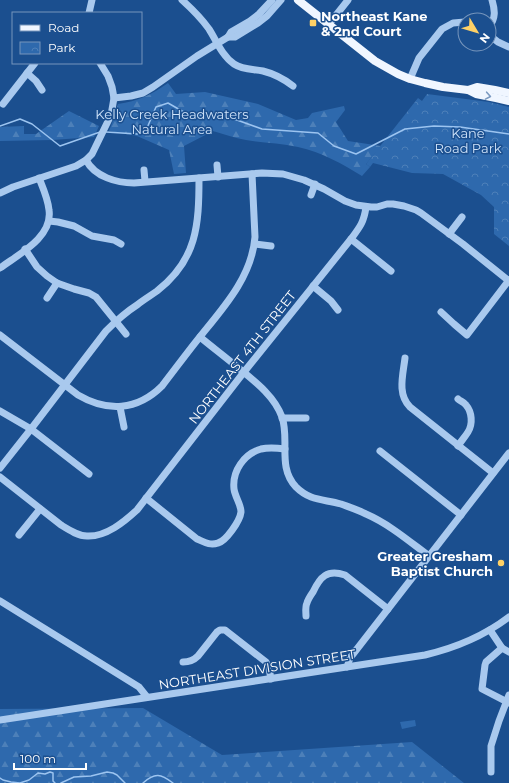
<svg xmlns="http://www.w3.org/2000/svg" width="509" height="783" viewBox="0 0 509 783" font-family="Montserrat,sans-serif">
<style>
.forest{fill:url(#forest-firs)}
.park{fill:url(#park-crowns)}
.pitch{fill:#2e69ad}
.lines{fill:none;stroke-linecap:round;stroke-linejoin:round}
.stream{stroke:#9cc4f0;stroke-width:1.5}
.minor{stroke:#a9c9ee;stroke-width:7}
.major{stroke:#f0f6ff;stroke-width:8}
.oneway{stroke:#7b9ac1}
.poi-dot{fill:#ffd166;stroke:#1b4f8f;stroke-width:1.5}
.labels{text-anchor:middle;stroke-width:3;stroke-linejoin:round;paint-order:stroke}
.poi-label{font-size:13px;font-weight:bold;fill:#fff;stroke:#1b4f8f;text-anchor:start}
.park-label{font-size:13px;fill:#cfe3fa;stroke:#1b4f8f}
.street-label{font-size:13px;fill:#fff;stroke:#1b4f8f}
</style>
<defs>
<pattern id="forest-firs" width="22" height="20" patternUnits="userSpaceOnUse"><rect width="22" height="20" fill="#2e69ad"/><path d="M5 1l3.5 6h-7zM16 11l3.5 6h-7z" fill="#4d80b9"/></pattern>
<pattern id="park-crowns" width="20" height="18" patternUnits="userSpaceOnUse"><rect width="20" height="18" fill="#2e69ad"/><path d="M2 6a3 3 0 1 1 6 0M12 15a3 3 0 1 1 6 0" fill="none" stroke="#4d80b9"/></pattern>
</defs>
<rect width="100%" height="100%" fill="#1b4f8f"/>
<g class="forest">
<path d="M168,83L176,94L205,92L258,104L296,120L308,118L312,113L344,106L345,110L336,122L348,141L381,146L366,164L370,167L362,176C342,164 322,152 298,147C281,143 263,143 246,140C235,138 224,134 213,131L184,146L186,173L174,174L169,150L137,136L109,131L114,118L118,104C138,101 151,95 168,83Z"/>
<polygon points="69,111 99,126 94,137 52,140 0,141 0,127 24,126 24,134 36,134"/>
<polygon points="143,708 222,755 412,742 464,783 0,783 0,709"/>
</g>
<polygon class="park" points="427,94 489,102 509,107 509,246 494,234 494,207 481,195 443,174 412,173 373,163 370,167 366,164 418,98 422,101"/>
<polygon class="pitch" points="415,720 416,726 402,729 400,722"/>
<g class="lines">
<g class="stream">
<polyline points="0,126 20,119 32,124 60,146 100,132"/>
<polyline points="106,132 137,134 147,128 156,107 168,103 189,115 223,115 262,129 318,133 334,146 356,154 405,129 434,126 460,127 509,134"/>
<polyline points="0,778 3,780 11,782 20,783 29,780 38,773 45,774 50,772 53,773 53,781 55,783"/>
<polyline points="61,783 74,777 91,776 107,772 113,773 117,775 125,783"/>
<path d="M143,783C155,772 161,774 173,783"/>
</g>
<g class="minor">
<path d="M182,0C192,9 201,18 209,29C216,40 222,56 234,64C243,70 253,69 263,71C275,74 284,79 293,86"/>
<polyline points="89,13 92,0"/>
<polyline points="329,24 348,0"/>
<path d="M489,27C496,18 495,10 492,0"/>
<polyline points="489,35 498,42 509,47"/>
<polyline points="228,37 235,37 258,23 267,16 281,0"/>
<polyline points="27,73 36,81 42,90"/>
<polyline points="410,79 419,58 442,29 453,23 465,22"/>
<polyline points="114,98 131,96 143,93 153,87 197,56 228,37 231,32 250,21 259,14 272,0"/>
<polyline points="3,104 35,63"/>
<path d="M86,160C95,177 117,183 134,183L262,173L283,174L304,180L324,189L345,201L356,205L371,207H377L387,204H393L404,206L416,210L421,213L463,244L509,281"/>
<polyline points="217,165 218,177"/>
<polyline points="144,170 145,181"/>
<polyline points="0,193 13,187 76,166 86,160 92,154 111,115 114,98 112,87 108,76 100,63"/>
<polyline points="311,195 315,184"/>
<polyline points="49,221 58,222 74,226 92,236 114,240 121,244"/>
<polyline points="449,234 462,217"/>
<polyline points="351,239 391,271"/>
<polyline points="255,244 271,246"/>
<polyline points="25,249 37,267 47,276 57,283 74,289 89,293 96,297 126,334"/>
<path d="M0,268C19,254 53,237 49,210C48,199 43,188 39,178"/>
<polyline points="313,286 331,301 338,310"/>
<polyline points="47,298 57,283"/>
<polyline points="441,312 454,324 467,335 509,280"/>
<path d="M0,335L78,395C107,412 137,411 162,386C176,368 189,350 203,333C226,305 252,275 255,237L252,174"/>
<path d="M200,337C212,347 224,356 236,366C253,380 274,395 282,417C290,440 277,467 296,487C310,501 323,499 341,504C349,507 358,510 366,514C389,524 409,541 429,556"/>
<path d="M405,358C403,375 397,394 410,407L493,473"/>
<path d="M458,399C460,401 464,402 466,405C472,412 473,424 468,432C465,437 461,441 458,446"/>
<polyline points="120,407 124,427"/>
<polyline points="0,411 31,429 89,474"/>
<polyline points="282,418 306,418"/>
<polyline points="380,451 461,515"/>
<path d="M0,468L31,429L106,331C116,321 126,312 137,305C143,300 150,296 157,291C197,260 199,225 199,178"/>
<path d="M0,477L61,525C69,530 78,536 87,536C106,537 124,522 137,510L244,372L351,239C360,227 364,222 366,207"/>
<path d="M146,498L197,539C204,542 210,546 218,543C226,541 240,521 241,512C241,504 235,497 234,489C232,471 244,454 261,449C269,447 278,448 285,449"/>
<polyline points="19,535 40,509"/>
<polyline points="0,601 139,687 147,697"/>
<path d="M306,616C306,612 305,607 307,603C308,599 311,595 313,592C320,577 327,569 345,575L388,609"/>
<polyline points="490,630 502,648 509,652"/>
<polyline points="502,648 486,662 485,665 482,689 509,703"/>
<path d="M183,662C189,662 194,660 198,656L217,632L220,630H225L266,662L269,668L271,679"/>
<polyline points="347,667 350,658 509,453"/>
<path d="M0,720L425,655C455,648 484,636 509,617"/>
<polyline points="491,772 491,746 499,721 509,695"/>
</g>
<g class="major">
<polyline points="298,0 375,61 398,74 410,79 425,83 443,87 468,90 476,94 496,98 509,101"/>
<polyline points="468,90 477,87 495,90 509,93"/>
</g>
</g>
<defs><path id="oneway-chevron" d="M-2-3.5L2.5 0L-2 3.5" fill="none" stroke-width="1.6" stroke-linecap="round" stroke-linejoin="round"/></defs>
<use class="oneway" href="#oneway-chevron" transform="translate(488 96) rotate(10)"/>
<g class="poi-dot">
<rect x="309" y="19" width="8" height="8" rx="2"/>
<circle cx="501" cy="563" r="4"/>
</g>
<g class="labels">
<g class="poi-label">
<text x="321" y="21">Northeast Kane<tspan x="321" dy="15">&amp; 2nd Court</tspan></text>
<text x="493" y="561" text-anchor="end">Greater Gresham<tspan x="493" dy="15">Baptist Church</tspan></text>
</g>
<g class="park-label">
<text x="172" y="119">Kelly Creek Headwaters<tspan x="172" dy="15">Natural Area</tspan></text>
<text x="468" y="138">Kane<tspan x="468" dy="15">Road Park</tspan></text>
</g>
<g class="street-label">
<text transform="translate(242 357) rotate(-52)" y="5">NORTHEAST 4TH STREET</text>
<text transform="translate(257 669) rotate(-9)" y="5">NORTHEAST DIVISION STREET</text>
</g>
</g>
<rect x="12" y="12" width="130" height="52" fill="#1b4f8f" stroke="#7695bc"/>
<rect x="20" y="25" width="20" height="6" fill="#f0f6ff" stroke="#7695bc"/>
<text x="48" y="32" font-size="12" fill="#ffffff">Road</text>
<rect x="20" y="42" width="20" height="12" fill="url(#park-crowns)" stroke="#7695bc"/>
<text x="48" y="52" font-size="12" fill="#ffffff">Park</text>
<g transform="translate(477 32) rotate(128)"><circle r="19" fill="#1b4f8f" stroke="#7695bc"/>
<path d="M0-3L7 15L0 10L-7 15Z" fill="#ffd166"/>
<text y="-6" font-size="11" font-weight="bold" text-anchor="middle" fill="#ffffff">N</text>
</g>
<path d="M14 763v6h72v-6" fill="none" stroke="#ffffff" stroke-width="2"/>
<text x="20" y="763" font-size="12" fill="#ffffff" stroke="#1b4f8f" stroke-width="3" paint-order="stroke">100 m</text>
</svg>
